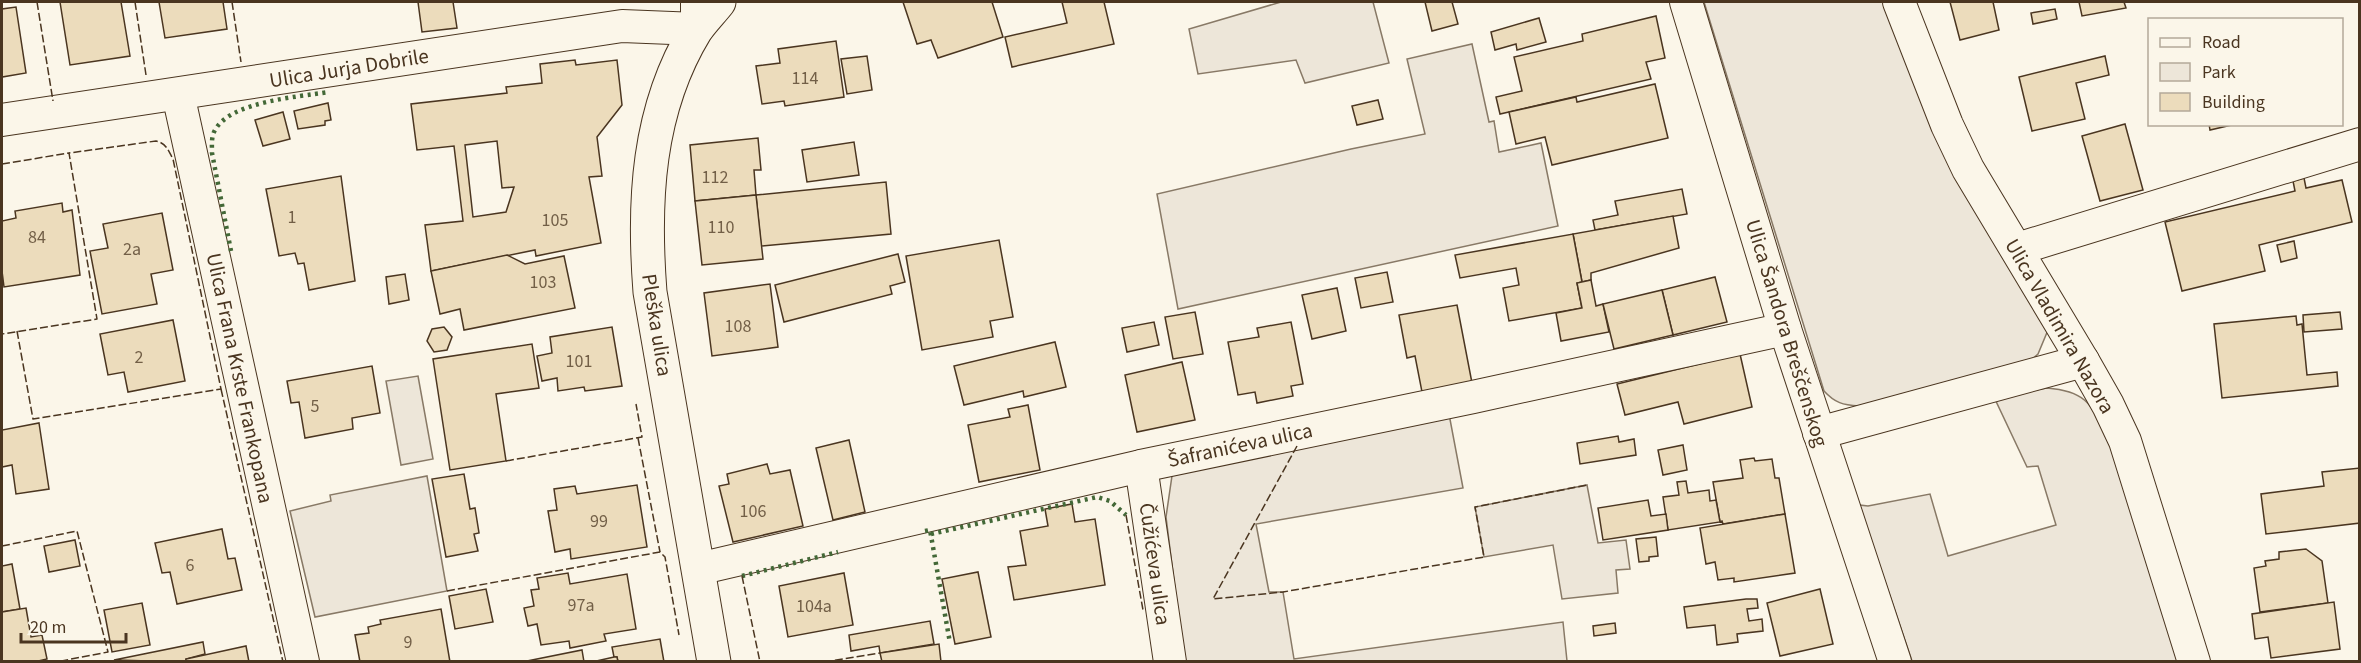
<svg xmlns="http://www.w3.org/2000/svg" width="2361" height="663" viewBox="0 0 2361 663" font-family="'Source Sans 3',sans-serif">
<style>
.green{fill:#ede6d9;stroke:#887966;stroke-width:1.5}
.building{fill:#ecdcbc;stroke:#4a3520;stroke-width:1.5;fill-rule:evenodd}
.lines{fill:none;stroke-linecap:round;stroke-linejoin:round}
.street-casing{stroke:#4a3520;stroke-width:34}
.secondary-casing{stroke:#4a3520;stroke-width:35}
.street{stroke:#fbf6e9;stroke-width:32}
.secondary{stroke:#fbf6e9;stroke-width:33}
.hedge{stroke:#436837;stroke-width:4.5;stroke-dasharray:3 4.5;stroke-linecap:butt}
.fence{stroke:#4a3520;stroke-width:1.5;stroke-dasharray:8 3;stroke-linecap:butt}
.labels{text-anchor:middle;stroke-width:4.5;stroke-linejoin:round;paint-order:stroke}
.number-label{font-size:18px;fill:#725f47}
.street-label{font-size:21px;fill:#4a3520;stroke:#fbf6e9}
</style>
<rect width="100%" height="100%" fill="#fbf6e9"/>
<g class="green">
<polygon points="1281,2 1373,2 1389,63 1305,83 1296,60 1198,74 1189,29"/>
<path d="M1704,2H1884L1890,22L2048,330L2038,354L2031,360L1859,406C1843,405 1835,403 1824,391Z"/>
<polygon points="1472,44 1489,122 1494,121 1499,152 1541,143 1558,226 1178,309 1157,194 1351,149 1425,134 1407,59"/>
<polygon points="418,376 433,459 401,465 386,381"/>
<path d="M2047,388C2084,391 2090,402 2106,433L2179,661H1912L1859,505L1868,506L1930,494L1948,556L2056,525L2038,466L2027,467L1994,397Z"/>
<polygon points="1449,414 1463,488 1256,524 1269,592 1283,592 1294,659 1563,622 1567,661 1184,661 1166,517 1173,469"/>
<polygon points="427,476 447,591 315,617 290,511 331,501 330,495"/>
<polygon points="1587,485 1598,543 1626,540 1630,569 1616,570 1618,593 1562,599 1553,545 1484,557 1475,507"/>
</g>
<g class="building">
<polygon points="60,2 121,2 130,56 70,65"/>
<polygon points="159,2 223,2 227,29 165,38"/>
<polygon points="418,2 453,2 457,28 422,32"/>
<polygon points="903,2 992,2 1003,37 938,58 931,40 917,44"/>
<polygon points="1062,2 1104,2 1114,44 1012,67 1005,37 1067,23"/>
<polygon points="1425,2 1452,2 1458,24 1432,31"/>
<polygon points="1950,2 1993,2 1999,30 1960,40"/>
<polygon points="2079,2 2124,2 2126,8 2082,16"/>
<polygon points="16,7 26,73 2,77 2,9"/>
<polygon points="2055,9 2057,19 2033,24 2031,13"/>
<polygon points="1656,16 1665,58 1646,62 1651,79 1500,114 1496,97 1522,91 1514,57 1583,41 1582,34"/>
<polygon points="1539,18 1546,42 1517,50 1516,44 1495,50 1491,32"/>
<polygon points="836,41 844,97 785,106 784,101 762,104 756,66 780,63 778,49"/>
<polygon points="867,56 872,90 847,94 841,59"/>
<polygon points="2105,56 2109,75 2076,83 2085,119 2032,131 2019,77"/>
<path d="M575,60L576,65L617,60L622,105L597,137L602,176L589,177L601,243L536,256L535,250L431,271L425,225L463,221L454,146L417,150L411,104L507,93L506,87L542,83L540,64ZM497,141L502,188L514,187L506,212L473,217L465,145Z"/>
<polygon points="1655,84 1668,138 1552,165 1545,137 1516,144 1509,112 1576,97 1577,102"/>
<polygon points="1378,100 1383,119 1357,125 1352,106"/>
<polygon points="328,103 331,120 325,121 325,125 298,129 294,111"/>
<polygon points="283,112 290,139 263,146 255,120"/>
<polygon points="2125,124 2143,190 2100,201 2082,136"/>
<polygon points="2209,124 2236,124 2210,130"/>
<polygon points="758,138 761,170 754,170 756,195 695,201 690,145"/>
<polygon points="854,142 859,175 807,182 802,150"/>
<polygon points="341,176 355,281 309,290 304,263 298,264 295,253 279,256 266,189"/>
<polygon points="2304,178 2306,188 2342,180 2352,222 2259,245 2265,271 2182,291 2165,222 2295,191 2293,181"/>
<polygon points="886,182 891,234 761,246 756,195"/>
<polygon points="1682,189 1687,214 1595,230 1593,220 1618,215 1615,201"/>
<polygon points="756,195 763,259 702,265 695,201"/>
<polygon points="62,203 63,212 72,210 80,275 4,287 2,271 2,221 16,218 15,211"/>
<polygon points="162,213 173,270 151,274 157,304 102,314 90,251 108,248 103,224"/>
<polygon points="1673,216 1679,248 1591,273 1591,280 1582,282 1573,234"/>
<polygon points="1573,234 1582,282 1577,283 1582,308 1509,321 1503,288 1519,285 1516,268 1460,278 1455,255"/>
<polygon points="999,240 1013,317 990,321 993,337 922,350 906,256"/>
<polygon points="2294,241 2297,258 2281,262 2277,245"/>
<polygon points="898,254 905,282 890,286 892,294 784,322 775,285"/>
<polygon points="507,255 525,264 564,256 575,308 464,330 460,309 440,314 431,271"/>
<polygon points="1387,272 1393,302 1361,308 1355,278"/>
<polygon points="405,274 409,300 389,304 386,277"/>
<polygon points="1715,277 1727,322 1673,335 1662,290"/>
<polygon points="1591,280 1596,306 1603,304 1609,332 1561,341 1556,313 1582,308 1577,283"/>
<polygon points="770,284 778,347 712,356 704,293"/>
<polygon points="1337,288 1346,331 1312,339 1302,295"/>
<polygon points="1662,290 1673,335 1614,349 1603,304"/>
<polygon points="1457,305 1472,383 1422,392 1415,356 1407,358 1399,315"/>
<polygon points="1195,312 1203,354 1173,359 1165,317"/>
<polygon points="2340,312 2342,329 2304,332 2303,315"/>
<polygon points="2296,316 2297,325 2302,324 2307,375 2337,372 2338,386 2222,398 2214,324"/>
<polygon points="173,320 185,381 128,392 124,372 108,375 100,334"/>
<polygon points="1154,322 1159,345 1127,352 1122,328"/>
<polygon points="1291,322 1303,384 1291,386 1293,396 1257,403 1255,392 1238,395 1228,342 1259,337 1257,328"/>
<polygon points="444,327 452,337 447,350 434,352 427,341 432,329"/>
<polygon points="612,327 622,386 585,391 584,387 558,391 557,378 542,381 537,356 552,353 550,337"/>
<polygon points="1055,342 1066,387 1024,397 1023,391 964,405 954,366"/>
<polygon points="532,344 539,388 496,394 506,461 450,470 433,359"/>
<polygon points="1740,354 1752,407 1684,424 1678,402 1625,415 1617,384"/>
<polygon points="1182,362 1195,420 1137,432 1125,375"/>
<polygon points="372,366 380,413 352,418 353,429 305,438 299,402 291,403 287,381"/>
<polygon points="1028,405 1040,470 979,482 968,425 1010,417 1008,409"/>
<polygon points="39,423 49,489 16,494 12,465 2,467 2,430"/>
<polygon points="1618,436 1619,442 1634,439 1636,455 1580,464 1577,443"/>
<polygon points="849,440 865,512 833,520 816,448"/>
<polygon points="1683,445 1687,470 1663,475 1658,450"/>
<polygon points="1754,458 1755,461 1772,459 1775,478 1779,478 1785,514 1723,524 1722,521 1720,522 1713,482 1743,478 1740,460"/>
<polygon points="767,464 770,474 790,470 803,526 733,542 719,486 729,484 727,474"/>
<polygon points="2360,468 2360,523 2266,534 2261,494 2324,486 2322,472"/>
<polygon points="464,474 470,509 475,508 479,533 474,534 478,551 446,557 432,479"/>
<polygon points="1686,481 1688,493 1709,490 1710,501 1716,500 1720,522 1668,530 1663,497 1679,495 1677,482"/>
<polygon points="637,485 647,547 571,559 570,549 555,552 548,511 557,510 554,489 575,486 577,494"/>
<polygon points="1648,500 1651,516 1666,514 1668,530 1603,540 1598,508"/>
<polygon points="1072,504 1075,522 1095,519 1105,585 1014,600 1008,567 1026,565 1020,531 1048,526 1045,509"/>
<polygon points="1785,514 1795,573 1734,582 1734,578 1718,580 1715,562 1706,564 1700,528"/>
<polygon points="222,529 228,559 235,558 242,590 177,604 170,572 162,573 155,543"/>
<polygon points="1656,537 1658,556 1649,557 1649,561 1639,562 1636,539"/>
<polygon points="75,540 80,566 49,572 44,546"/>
<polygon points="2306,549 2322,561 2328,603 2260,612 2254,568 2266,566 2265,561 2279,559 2279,552"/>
<polygon points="12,564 20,609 2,612 2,566"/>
<polygon points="978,572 991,637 955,644 942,579"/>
<polygon points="568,573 570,584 627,574 636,629 604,634 606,641 570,648 569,641 541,645 537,624 528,626 524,608 534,606 531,590 539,589 537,578"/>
<polygon points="844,573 853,625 788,637 779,586"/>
<polygon points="486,589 493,622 455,629 449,596"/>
<polygon points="1820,589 1833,644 1780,656 1767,603"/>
<polygon points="1746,599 1757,599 1758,608 1747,609 1749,621 1762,619 1763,631 1737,634 1738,642 1717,645 1715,625 1687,628 1684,607"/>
<polygon points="2334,602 2340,649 2271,658 2268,637 2255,639 2252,614"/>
<polygon points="142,603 150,645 112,652 104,610"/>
<polygon points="26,608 31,637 42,635 47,659 34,662 2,662 2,612"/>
<polygon points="441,609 450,662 360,662 355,635 369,633 368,627 381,624 380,620"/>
<polygon points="930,621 934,644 880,653 879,646 851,651 849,635"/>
<polygon points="1615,623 1616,633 1594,636 1593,626"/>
<polygon points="660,639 664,662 618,662 617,657 614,657 612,647"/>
<polygon points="203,642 205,654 186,659 186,662 114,660"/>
<polygon points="939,644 941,662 882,662 880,653"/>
<polygon points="246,646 249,662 186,662 186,659"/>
<polygon points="582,650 584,662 522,662"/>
<polygon points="614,657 617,657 618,662 592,662"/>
</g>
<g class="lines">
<defs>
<g id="street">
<polyline points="1686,2 1785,329 1895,662"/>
<polyline points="1899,2 1947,125 1968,169 2083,361 2108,405 2125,441 2194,662"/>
<polyline points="178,94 303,662"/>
<polyline points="2,120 622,26 697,29 697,2"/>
<polyline points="2017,249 2360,144"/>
<polyline points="1819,433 2083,361"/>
<polyline points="1141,466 1170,662"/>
<polyline points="698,569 1141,466 1473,397 1785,329"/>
</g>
<path id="secondary" d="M714,662L650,292C643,202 647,110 696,30C703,20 712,11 719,2"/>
</defs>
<use href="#street" class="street-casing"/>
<use href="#secondary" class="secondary-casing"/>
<use href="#street" class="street"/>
<use href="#secondary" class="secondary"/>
<g class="hedge">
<path d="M231,251L212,153C212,145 211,137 215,130C231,101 299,97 328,92"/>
<polyline points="925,531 930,530 950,643"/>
<polyline points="931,534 1097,497 1110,501 1126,515"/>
<polyline points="742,576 838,552"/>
</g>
<g class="fence">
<polyline points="37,2 53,101"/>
<polyline points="135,2 146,75"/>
<polyline points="232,2 241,62"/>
<polyline points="2,164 69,153 97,319 2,334"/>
<path d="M17,331L33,419L221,389L173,159C168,150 166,143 156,141L69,153"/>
<polyline points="221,389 283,662"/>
<polyline points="638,438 660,552"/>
<polyline points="1297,446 1213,599 1283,592 1484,557 1475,507 1587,485"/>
<polyline points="506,461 642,437 636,404"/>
<polyline points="1126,515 1143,610"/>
<polyline points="2,546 77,531 108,652 56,662"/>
<polyline points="742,576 760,662"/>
<polyline points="447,591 660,552 665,557 679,635"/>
<polyline points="824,662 880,653"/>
</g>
</g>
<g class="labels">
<g class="number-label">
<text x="805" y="84">114</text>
<text x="715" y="183">112</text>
<text x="292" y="223">1</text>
<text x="555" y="226">105</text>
<text x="721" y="233">110</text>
<text x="37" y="243">84</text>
<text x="132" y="255">2a</text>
<text x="543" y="288">103</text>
<text x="738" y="332">108</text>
<text x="139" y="363">2</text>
<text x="579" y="367">101</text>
<text x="315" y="412">5</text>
<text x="753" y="517">106</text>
<text x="599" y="527">99</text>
<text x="190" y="571">6</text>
<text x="581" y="611">97a</text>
<text x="814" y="612">104a</text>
<text x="408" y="648">9</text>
</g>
<g class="street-label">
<text transform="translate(349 68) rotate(-9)" y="7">Ulica Jurja Dobrile</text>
<text transform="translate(657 325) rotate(81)" y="7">Pleška ulica</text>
<text transform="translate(2060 326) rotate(60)" y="7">Ulica Vladimira Nazora</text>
<text transform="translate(1787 333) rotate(73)" y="7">Ulica Šandora Breščenskog</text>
<text transform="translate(240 378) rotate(78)" y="7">Ulica Frana Krste Frankopana</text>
<text transform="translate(1240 445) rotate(-12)" y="7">Šafranićeva ulica</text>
<text transform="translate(1155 564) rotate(82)" y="7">Čužićeva ulica</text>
</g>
</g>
<rect width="2361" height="663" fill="none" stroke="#4a3520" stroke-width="6"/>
<rect x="2148" y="18" width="195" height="108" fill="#fbf6e9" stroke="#b4a999" stroke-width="1.5"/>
<rect x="2160" y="38" width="30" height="9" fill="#fbf6e9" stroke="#b4a999" stroke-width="1.5"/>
<text x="2202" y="48" font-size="18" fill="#4a3520">Road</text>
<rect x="2160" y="63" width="30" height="18" fill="#ede6d9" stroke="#b4a999" stroke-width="1.5"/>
<text x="2202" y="78" font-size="18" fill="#4a3520">Park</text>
<rect x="2160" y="93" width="30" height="18" fill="#ecdcbc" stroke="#b4a999" stroke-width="1.5"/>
<text x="2202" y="108" font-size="18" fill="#4a3520">Building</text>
<path d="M21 633v9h105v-9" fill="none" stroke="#4a3520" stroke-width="3"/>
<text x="30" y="633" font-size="18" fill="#4a3520" stroke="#fbf6e9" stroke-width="4.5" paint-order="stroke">20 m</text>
</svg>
